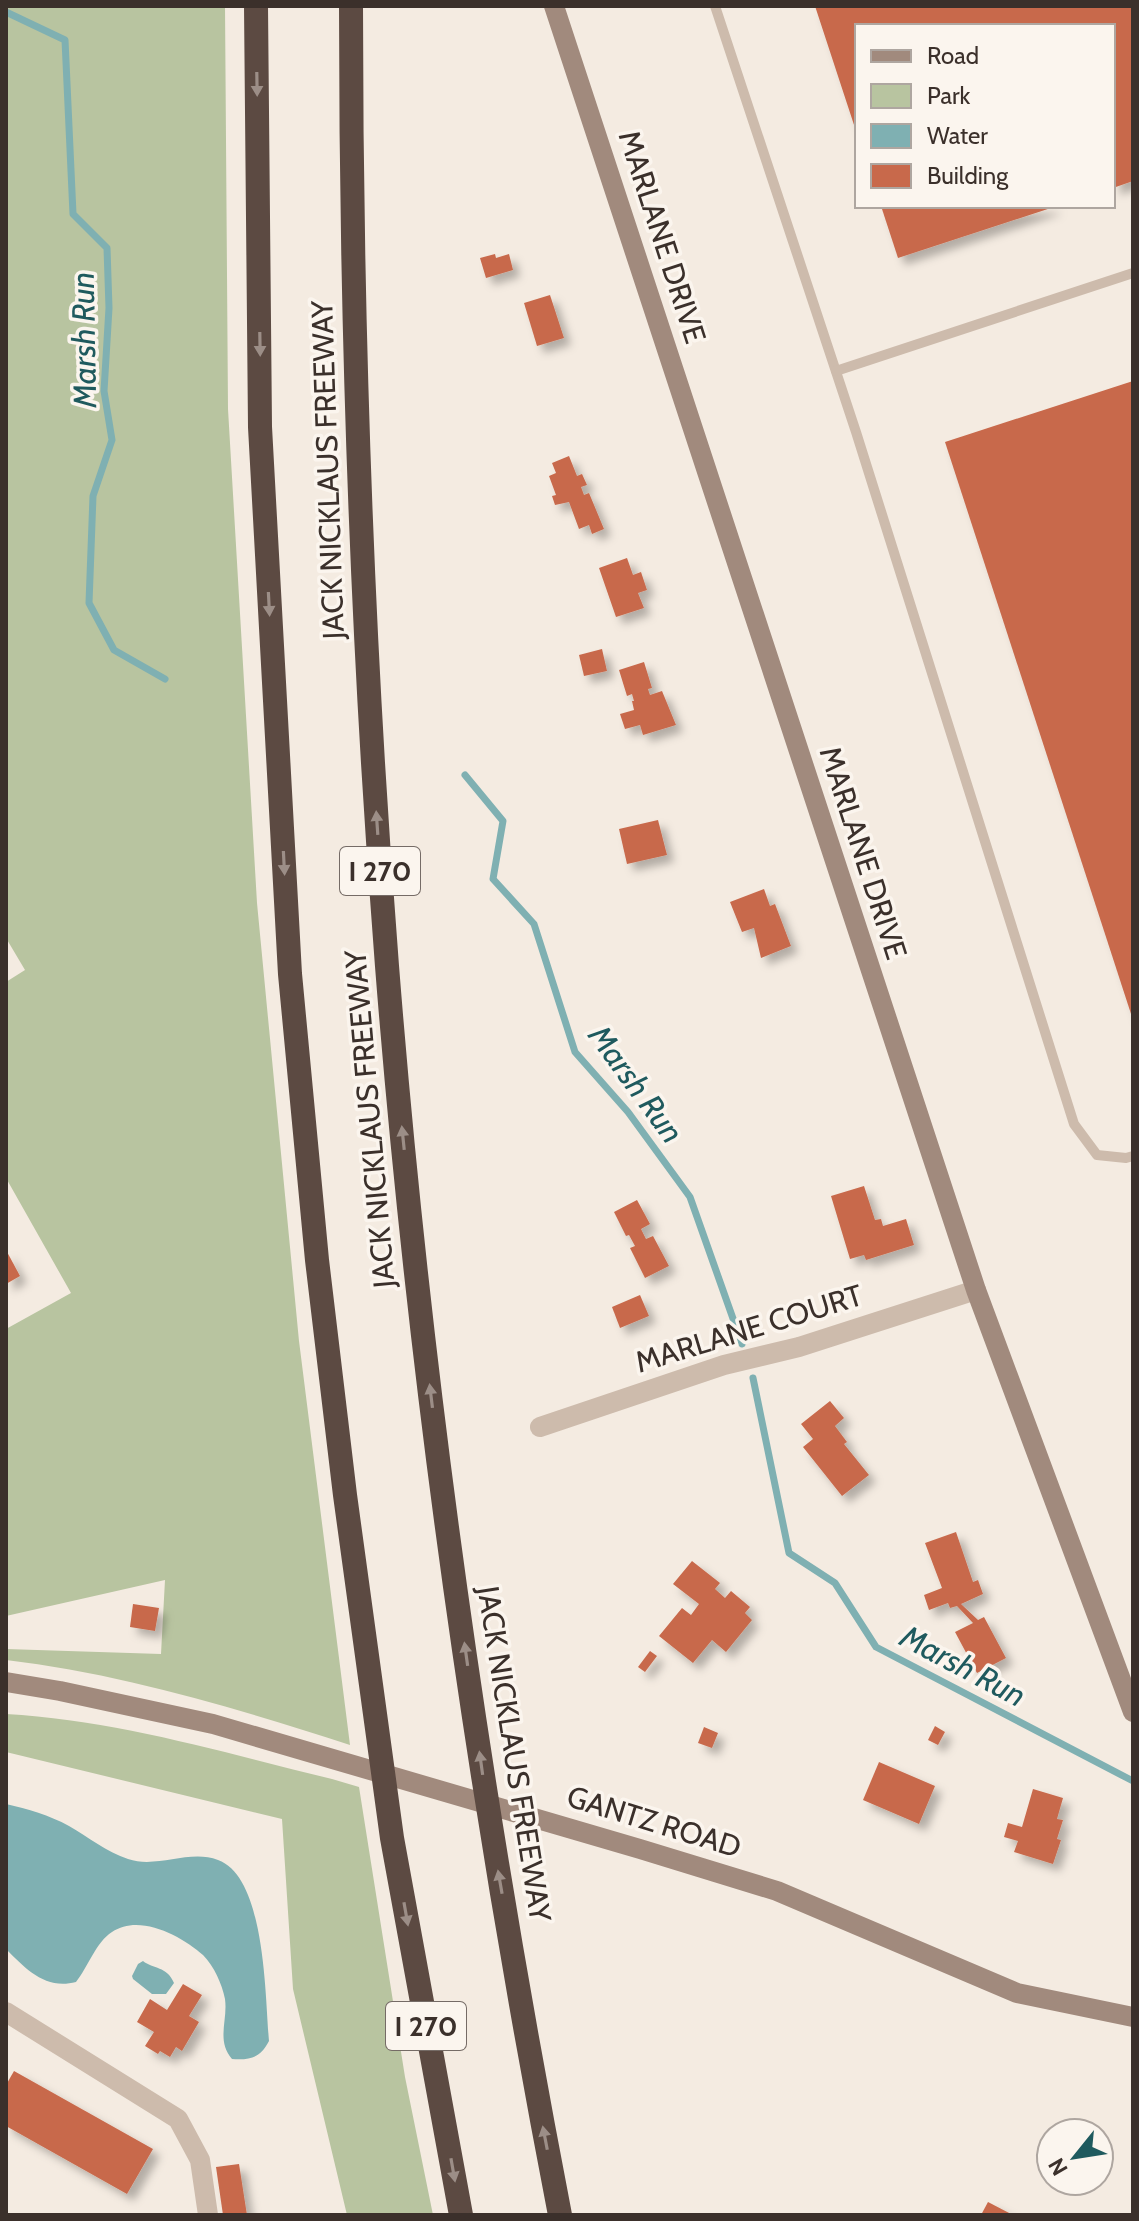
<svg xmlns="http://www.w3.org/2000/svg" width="1139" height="2221" viewBox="0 0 1139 2221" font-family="Cabin,sans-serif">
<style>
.green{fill:#b8c4a0}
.water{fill:#7fb0b2}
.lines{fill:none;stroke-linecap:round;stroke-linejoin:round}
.stream{stroke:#7fb0b2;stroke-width:7}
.building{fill:#c8694b;filter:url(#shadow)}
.lane{stroke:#cdbbac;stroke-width:10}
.street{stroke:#cdbbac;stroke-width:20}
.secondary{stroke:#a18a7d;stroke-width:20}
.highway{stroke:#5c4a42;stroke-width:24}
.oneway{fill:#9c8e87}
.labels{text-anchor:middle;stroke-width:7;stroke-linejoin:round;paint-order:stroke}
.shield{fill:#fbf5ee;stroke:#756b66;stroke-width:2}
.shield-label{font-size:28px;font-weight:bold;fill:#3b302b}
.street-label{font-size:30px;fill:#3b302b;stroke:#fbf5ee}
.water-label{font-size:32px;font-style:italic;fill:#1f5a5e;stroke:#fbf5ee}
</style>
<defs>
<filter id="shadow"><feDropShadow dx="7" dy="7" stdDeviation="4" flood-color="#0004"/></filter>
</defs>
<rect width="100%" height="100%" fill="#f4ebe1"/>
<g class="green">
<path d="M6,6H225L228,409L257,903L299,1341L350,1745C238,1709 124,1674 6,1660V1649L161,1654L165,1580L6,1616V1329L71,1293L6,1178V982L25,970L6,938Z"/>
<path d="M6,1714C116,1720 225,1753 332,1779L359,1787L405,2077L433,2215H347L293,1989L282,1819L6,1752Z"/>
</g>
<g class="water">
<path d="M6,1804C28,1809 49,1815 69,1826C88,1837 107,1852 128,1859C157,1869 189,1849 218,1860C266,1877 265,1998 269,2041C260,2058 251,2060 232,2059C216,2040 228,2021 225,1999C222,1984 214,1966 203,1955C182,1936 139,1913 112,1932C96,1942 88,1967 76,1982C45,1990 26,1969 6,1949Z"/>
<path d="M143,1961C153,1969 167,1966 174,1983L166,1994H152L133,1979L132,1976L138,1964Z"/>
</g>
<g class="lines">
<g class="stream">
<polyline points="6,12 65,40 73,214 107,248 109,308 104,391 112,440 93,496 89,603 114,650 165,679"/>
<polyline points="465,775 503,821 493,879 534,924 575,1052 628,1112 690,1197 742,1344"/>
<polyline points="753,1378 789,1553 835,1583 876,1647 1133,1781"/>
</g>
</g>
<g class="building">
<polygon points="815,6 1133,6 1133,181 1113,188 1113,26 857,26 856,131"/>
<polygon points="881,206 1054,206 1054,207 898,258"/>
<polygon points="495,254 496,258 509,254 513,270 486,278 480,258"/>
<polygon points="550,295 564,338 537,346 524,303"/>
<polygon points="1133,381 1133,1017 1132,1017 945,442"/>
<polygon points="569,456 577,476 582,474 587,485 581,487 584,495 589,493 604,529 592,534 589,525 579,529 569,502 555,505 552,496 556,495 549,476 556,473 552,463"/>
<polygon points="627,558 633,575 641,572 647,590 638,593 644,608 616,617 599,568"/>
<polygon points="602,649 607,671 584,676 579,655"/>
<polygon points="644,662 652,688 648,689 650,695 662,691 676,725 643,735 640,725 625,729 620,714 634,710 632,701 634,701 632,694 627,696 619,670"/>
<polygon points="658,820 667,855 627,864 619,829"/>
<polygon points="764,889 770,906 775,904 791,946 761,958 754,928 742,932 730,902"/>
<polygon points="864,1186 875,1220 881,1219 883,1226 906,1219 914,1245 866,1260 864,1255 850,1259 831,1196"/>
<polygon points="637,1200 650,1224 641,1229 646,1239 653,1236 669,1266 645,1278 630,1248 635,1246 629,1235 626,1236 614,1212"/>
<polygon points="6,1250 20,1276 6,1284"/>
<polygon points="640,1295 649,1316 620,1328 612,1307"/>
<polygon points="830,1401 844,1418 835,1426 847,1442 844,1444 869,1475 842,1496 803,1447 813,1439 801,1424"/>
<polygon points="956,1532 973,1582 978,1580 983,1594 961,1604 978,1620 984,1617 1006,1658 977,1673 955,1632 973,1623 957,1606 950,1608 948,1603 929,1610 924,1595 942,1588 925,1543"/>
<polygon points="692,1561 720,1583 715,1589 725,1598 731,1591 750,1607 745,1613 752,1620 726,1652 712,1640 693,1663 659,1636 682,1608 691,1615 699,1604 673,1584"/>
<polygon points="133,1604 159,1608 155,1631 130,1627"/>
<polygon points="650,1651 657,1656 645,1672 638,1667"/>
<polygon points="935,1726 945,1732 938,1745 928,1740"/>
<polygon points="704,1727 718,1733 712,1748 698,1743"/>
<polygon points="879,1762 935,1786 919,1824 863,1800"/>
<polygon points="1033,1789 1063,1798 1057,1819 1063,1820 1057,1839 1061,1840 1053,1864 1014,1852 1018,1841 1004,1837 1008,1823 1022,1827"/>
<polygon points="183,1984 202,1995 189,2016 199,2022 182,2051 176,2047 170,2057 160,2051 158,2054 145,2046 154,2032 137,2022 150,1999 167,2010"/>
<polygon points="14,2071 153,2149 127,2194 6,2126 6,2085"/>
<polygon points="239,2164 247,2215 223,2215 216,2167"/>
<polygon points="988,2202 1013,2215 981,2215"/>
</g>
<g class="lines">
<g class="lane">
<polyline points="715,6 856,432 1074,1124 1097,1155 1126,1158 1133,1156"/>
<polyline points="836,371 1133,273"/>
</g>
<g class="street">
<polyline points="540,1427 724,1365 799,1347 976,1290"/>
<polyline points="6,2012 178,2119 200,2160 208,2215"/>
</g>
<g class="secondary">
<polyline points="554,6 976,1290 1133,1712"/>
<polyline points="6,1682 60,1691 213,1724 640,1849 777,1891 1017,1993 1133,2017"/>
</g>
<g class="highway">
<polyline points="256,6 260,427 290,974 317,1260 345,1495 392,1838 461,2215"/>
<path d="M351,6C351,326 362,646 387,966C420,1385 480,1802 560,2215"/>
</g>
</g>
<defs><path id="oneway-solid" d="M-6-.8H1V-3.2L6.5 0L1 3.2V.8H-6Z" transform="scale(2)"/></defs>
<g class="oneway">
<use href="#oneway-solid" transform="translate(257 84) rotate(89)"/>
<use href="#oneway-solid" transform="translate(260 344) rotate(89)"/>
<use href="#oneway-solid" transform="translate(269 604) rotate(87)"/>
<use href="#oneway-solid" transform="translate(377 823) rotate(-94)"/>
<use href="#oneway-solid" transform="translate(284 863) rotate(87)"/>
<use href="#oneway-solid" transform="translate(403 1138) rotate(-96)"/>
<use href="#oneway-solid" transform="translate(431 1396) rotate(-97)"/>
<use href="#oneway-solid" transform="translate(466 1654) rotate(-98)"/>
<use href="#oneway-solid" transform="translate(481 1763) rotate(-98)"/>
<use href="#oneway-solid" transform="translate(500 1882) rotate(-100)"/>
<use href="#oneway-solid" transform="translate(406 1914) rotate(80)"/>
<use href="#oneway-solid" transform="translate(545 2138) rotate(-101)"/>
<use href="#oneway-solid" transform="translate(453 2170) rotate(80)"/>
</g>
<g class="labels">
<g class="shield">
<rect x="340" y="847" width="80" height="48" rx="6"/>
<rect x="386" y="2002" width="80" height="48" rx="6"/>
</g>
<g class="shield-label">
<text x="380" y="881">I 270</text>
<text x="426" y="2036">I 270</text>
</g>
<g class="street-label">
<text transform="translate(662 237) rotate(72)" y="10">MARLANE DRIVE</text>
<text transform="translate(328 470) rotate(-92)" y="10">JACK NICKLAUS FREEWAY</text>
<text transform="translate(863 853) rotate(72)" y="10">MARLANE DRIVE</text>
<text transform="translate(370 1119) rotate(-95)" y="10">JACK NICKLAUS FREEWAY</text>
<text transform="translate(749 1329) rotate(-17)" y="10">MARLANE COURT</text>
<text transform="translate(514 1754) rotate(81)" y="10">JACK NICKLAUS FREEWAY</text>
<text transform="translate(654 1822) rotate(17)" y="10">GANTZ ROAD</text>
</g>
<g class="water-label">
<text transform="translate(84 340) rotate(-91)" y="11">Marsh Run</text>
<text transform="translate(636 1084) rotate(54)" y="11">Marsh Run</text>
<text transform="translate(963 1666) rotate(28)" y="11">Marsh Run</text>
</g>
</g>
<rect width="1139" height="2221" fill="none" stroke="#3b302b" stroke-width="16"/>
<rect x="855" y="24" width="260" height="184" fill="#fbf5ee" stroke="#aea6a0" stroke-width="2"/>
<rect x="871" y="50" width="40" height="12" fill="#a18a7d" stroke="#aea6a0" stroke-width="2"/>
<text x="927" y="64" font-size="24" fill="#3b302b">Road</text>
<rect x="871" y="84" width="40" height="24" fill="#b8c4a0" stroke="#aea6a0" stroke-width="2"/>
<text x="927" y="104" font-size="24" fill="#3b302b">Park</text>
<rect x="871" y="124" width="40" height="24" fill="#7fb0b2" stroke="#aea6a0" stroke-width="2"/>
<text x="927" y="144" font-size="24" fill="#3b302b">Water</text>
<rect x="871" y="164" width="40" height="24" fill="#c8694b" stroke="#aea6a0" stroke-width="2"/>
<text x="927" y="184" font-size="24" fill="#3b302b">Building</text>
<g transform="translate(1075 2157) rotate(240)"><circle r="38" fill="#fbf5ee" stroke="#aea6a0" stroke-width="2"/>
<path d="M0-6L14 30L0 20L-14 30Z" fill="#1f5a5e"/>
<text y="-12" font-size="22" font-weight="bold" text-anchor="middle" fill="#3b302b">N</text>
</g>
</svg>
